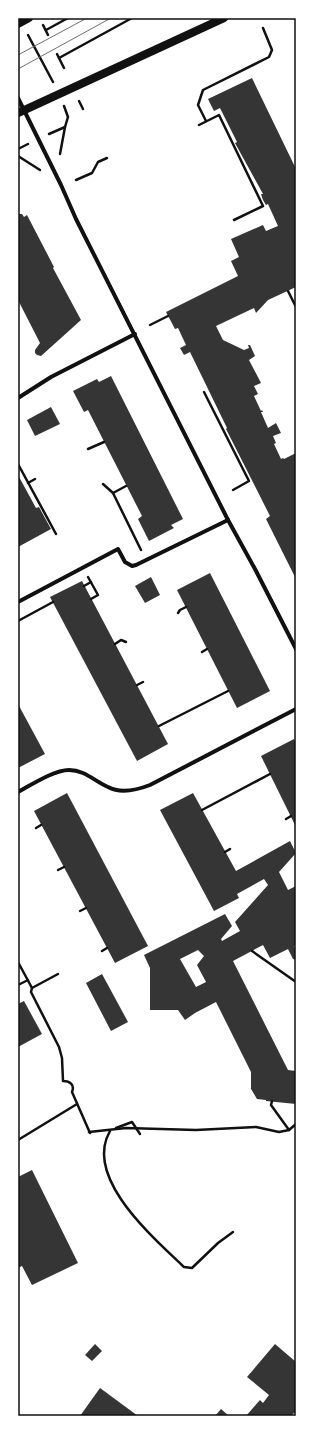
<svg xmlns="http://www.w3.org/2000/svg" width="314" height="1434" viewBox="0 0 314 1434" font-family="Barlow,sans-serif">
<style>
.building{fill:#353535;fill-rule:evenodd}
.lines{fill:none;stroke-linecap:round;stroke-linejoin:round}
.path{stroke:#111;stroke-width:2.5}
.minor{stroke:#111;stroke-width:4}
.secondary{stroke:#111;stroke-width:8}
.tram{stroke:#707070;stroke-width:1}
.neatline{fill:none;stroke:#111;stroke-width:1.5}
</style>
<rect width="100%" height="100%" fill="#fff"/>
<g class="building">
<polygon points="252,78 296,169 296,287 268,300 256,313 254,308 216,326 223,340 244,350 249,348 248,345 250,345 255,356 249,360 261,383 254,386 258,394 254,396 261,411 262,410 263,412 261,412 268,428 276,423 281,433 273,436 276,443 274,444 281,459 283,458 284,459 296,453 296,579 266,519 270,516 226,429 227,428 190,352 184,355 180,348 186,345 178,328 175,329 166,312 238,276 231,261 239,257 231,239 263,225 266,231 278,226 268,204 266,205 263,200 261,194 263,194 235,143 237,142 220,108 214,111 208,99"/>
<polygon points="18,214 22,214 24,217 27,215 54,267 53,268 81,320 41,356 37,355 35,353 35,350 40,343 18,300"/>
<polygon points="111,376 183,519 171,525 174,528 149,541 138,519 142,516 88,410 84,412 73,391 97,379 99,382"/>
<polygon points="51,407 60,424 35,436 27,420"/>
<polygon points="18,475 36,508 39,507 51,529 18,547"/>
<polygon points="210,573 270,691 237,708 177,590"/>
<polygon points="151,577 160,595 145,603 135,586"/>
<polygon points="82,581 168,744 137,761 50,597"/>
<polygon points="18,704 45,754 18,768"/>
<polygon points="294,739 296,744 296,827 261,756"/>
<polygon points="67,793 148,946 115,963 34,811"/>
<path d="M193,793L236,871L290,841L296,853L279,872L288,890L296,886V945L294,946L296,950V960L293,959L288,949L270,958L263,945L233,961L288,1070L296,1071V1104L266,1101V1100L257,1099L251,1089V1072L216,1002L195,1013L185,1020L178,1010H150V968L144,955L225,914L232,926L221,939L222,941L240,931L235,922L268,885L264,879L237,894L239,898L214,911L160,810ZM198,950L204,956L197,965L206,982L196,987L180,959Z"/>
<polygon points="102,974 128,1022 111,1031 86,983"/>
<polygon points="24,1001 42,1034 18,1047 18,1004"/>
<polygon points="32,1170 78,1263 32,1285 22,1266 18,1268 18,1177"/>
<polygon points="95,1344 102,1351 92,1361 85,1355"/>
<polygon points="275,1344 296,1362 296,1411 291,1416 246,1416 260,1400 263,1403 269,1395 247,1377"/>
<polygon points="100,1388 138,1416 80,1416"/>
<polygon points="221,1409 229,1416 215,1416"/>
</g>
<g class="lines">
<g class="path">
<polyline points="43,25 48,35"/>
<polyline points="46,30 68,18"/>
<polyline points="28,35 53,82"/>
<polyline points="57,54 64,68"/>
<polyline points="59,58 132,18"/>
<polyline points="79,101 83,109"/>
<polyline points="206,121 198,105 203,90 269,57 272,50 263,28"/>
<polyline points="199,125 219,115 263,206 234,220"/>
<polyline points="49,134 65,127 68,117 64,106"/>
<polyline points="18,149 28,144"/>
<polyline points="60,154 65,127"/>
<polyline points="18,156 40,170"/>
<polyline points="76,180 92,173 98,162 107,158"/>
<polyline points="288,291 296,307"/>
<polyline points="150,325 168,316"/>
<polyline points="204,392 249,481 233,490"/>
<polyline points="88,449 104,442"/>
<polyline points="18,464 56,534"/>
<polyline points="28,483 35,479"/>
<polyline points="103,484 113,493 141,550"/>
<polyline points="113,493 126,486"/>
<polyline points="88,577 98,595 91,599"/>
<polyline points="84,586 91,582"/>
<polyline points="178,613 180,610 186,607"/>
<polyline points="18,621 53,602"/>
<polyline points="115,644 121,640 126,642"/>
<polyline points="202,652 207,649"/>
<polyline points="137,685 143,682"/>
<polyline points="159,726 228,691"/>
<polyline points="202,810 270,774"/>
<polyline points="286,819 291,816"/>
<polyline points="36,828 41,825"/>
<polyline points="225,852 230,849"/>
<polyline points="58,870 64,867"/>
<polyline points="80,911 86,908"/>
<polyline points="102,951 107,948"/>
<polyline points="252,951 296,982"/>
<path d="M18,962L32,988L31,992L59,1047L62,1058L63,1081C70,1081 75,1085 72,1092L90,1133"/>
<polyline points="18,985 28,980"/>
<polyline points="32,988 58,974"/>
<polyline points="272,1101 271,1105 289,1130 296,1124"/>
<polyline points="116,1128 132,1122 140,1134"/>
<path d="M110,1131C83,1178 154,1238 184,1267L192,1268L218,1243L233,1232"/>
<polyline points="89,1132 126,1128 196,1130 256,1127 279,1132 289,1130"/>
<polyline points="18,1140 77,1104"/>
</g>
<g class="minor">
<polyline points="18,98 61,185 76,219 228,520 255,569 296,649"/>
<polyline points="18,398 51,377 135,334"/>
<polyline points="18,602 118,549 125,562 132,566 136,565 228,520"/>
<path d="M18,792C31,785 54,770 69,770C85,770 94,781 108,787C121,794 137,790 150,785L296,709"/>
</g>
<g class="secondary">
<polyline points="18,24 29,18"/>
<polyline points="18,113 224,18"/>
</g>
<g class="tram">
<polyline points="18,55 87,18"/>
<polyline points="18,69 111,18"/>
</g>
</g>
<rect width="314" height="1434" fill="none" stroke="#ffffff" stroke-width="38"/>
<rect x="19" y="19" width="276" height="1396" class="neatline"/>
</svg>
